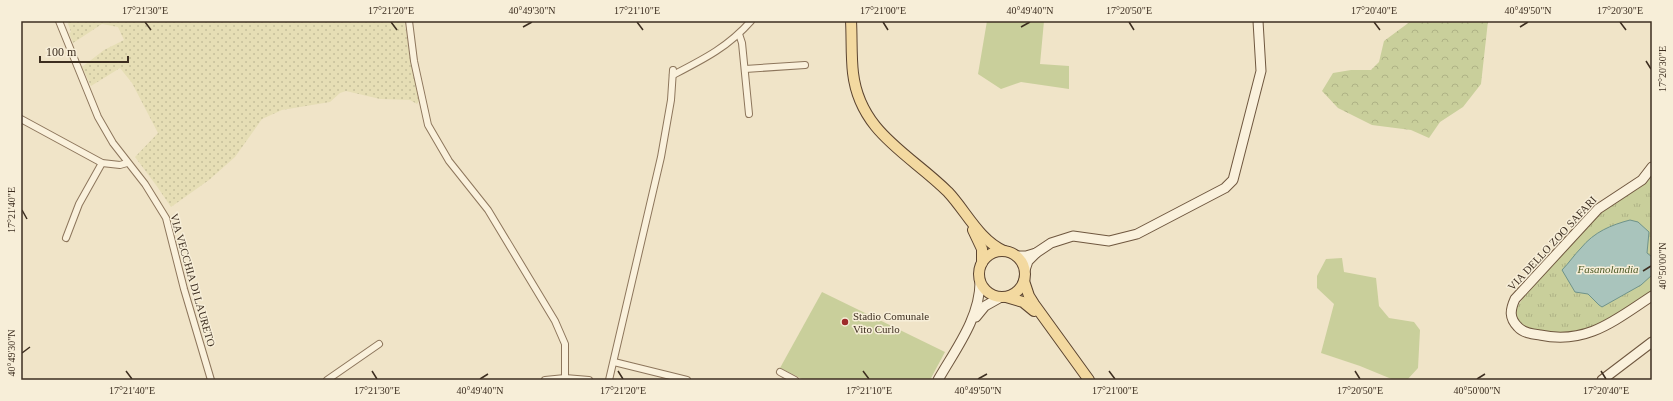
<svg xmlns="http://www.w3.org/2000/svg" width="1673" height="401" viewBox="0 0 1673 401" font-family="Georgia,serif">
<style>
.farmland{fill:url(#farmland-dots)}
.green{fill:#c9cf9b}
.forest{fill:url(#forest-crowns)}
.park{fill:url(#park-tufts)}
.water{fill:#a9c4bc;stroke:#6f938a}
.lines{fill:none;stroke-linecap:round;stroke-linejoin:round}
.street-casing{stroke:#8d765c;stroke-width:8}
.secondary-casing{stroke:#6f573f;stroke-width:11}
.primary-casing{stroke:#5b4430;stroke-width:12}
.street{stroke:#faf1dc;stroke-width:6}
.secondary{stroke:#faf1dc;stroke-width:9}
.primary{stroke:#f3d9a0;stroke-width:10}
.ticks{fill:none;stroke:#3d2e20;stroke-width:1.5}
.poi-dot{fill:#9e2a2b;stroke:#f7eed8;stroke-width:1.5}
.labels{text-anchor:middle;stroke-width:3;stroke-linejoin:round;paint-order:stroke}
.street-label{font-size:11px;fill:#3d2e20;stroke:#f7eed8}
.park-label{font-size:11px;font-style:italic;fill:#4d5a26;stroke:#f7eed8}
.poi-label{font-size:11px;fill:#3d2e20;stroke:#f7eed8;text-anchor:start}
.neatline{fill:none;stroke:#3d2e20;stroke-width:1.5}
.ticks-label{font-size:10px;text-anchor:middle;fill:#3d2e20}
</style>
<defs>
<pattern id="farmland-dots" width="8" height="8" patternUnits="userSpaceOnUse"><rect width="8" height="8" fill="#e6deb5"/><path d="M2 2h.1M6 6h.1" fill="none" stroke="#c6bf9b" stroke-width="1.8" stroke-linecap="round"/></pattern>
<pattern id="forest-crowns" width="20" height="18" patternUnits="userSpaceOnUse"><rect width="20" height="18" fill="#c9cf9b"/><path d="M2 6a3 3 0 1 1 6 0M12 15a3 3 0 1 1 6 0" fill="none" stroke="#aeb285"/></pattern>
<pattern id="park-tufts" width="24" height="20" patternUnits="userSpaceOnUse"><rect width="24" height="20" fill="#c9cf9b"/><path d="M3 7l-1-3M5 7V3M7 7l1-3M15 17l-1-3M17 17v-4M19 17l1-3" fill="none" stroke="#aeb285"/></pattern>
</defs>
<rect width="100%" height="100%" fill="#f0e4c8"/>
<polygon class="farmland" points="67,21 404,21 419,101 417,104 410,100 380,99 346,91 340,93 330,102 282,110 262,119 235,157 209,180 171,207 156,185 135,157 158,133 132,83 120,68 91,86 82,67 104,50 124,40 118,27 102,24 73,43 69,33 71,32"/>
<g class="green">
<polygon points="987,21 1044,21 1040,64 1069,66 1069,89 1021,82 1001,89 978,74"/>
<polygon points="1342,258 1344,272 1376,278 1379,306 1389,318 1414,322 1420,330 1418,368 1407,380 1394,380 1360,366 1321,353 1334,304 1317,288 1317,276 1326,259"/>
<polygon points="822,292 945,352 930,380 804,380 780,368"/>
</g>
<polygon class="forest" points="1411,21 1488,21 1481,84 1463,107 1440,122 1429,138 1411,130 1372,125 1338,108 1322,91 1333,73 1351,70 1371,70 1379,62 1384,41"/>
<path class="park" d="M1652,174V293C1631,306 1609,324 1585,331C1572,336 1556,335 1543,332C1526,330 1519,327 1515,310L1526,294L1600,211L1638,189L1648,181Z"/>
<path class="water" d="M1630,220L1638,222L1649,232L1647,253L1652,257V275L1641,285L1602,307L1599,305L1588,294L1575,292L1562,270C1569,263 1574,255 1581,248C1594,232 1611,225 1630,220Z"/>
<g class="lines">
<defs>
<g id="street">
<polyline points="59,21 98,117 113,143 145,184 166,218 184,289 211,380"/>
<polyline points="409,21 414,61 428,125 449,161 488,210 555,321 565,344 565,378"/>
<polyline points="739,34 742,43 749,114"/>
<polyline points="745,69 805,65"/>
<path d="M673,75C704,59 728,47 751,21"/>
<polyline points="21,119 102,163 120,165 127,163"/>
<polyline points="66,238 79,204 102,163"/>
<polyline points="614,362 687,380"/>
<polyline points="780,372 795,380"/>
<polyline points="327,380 379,344"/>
<polyline points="545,380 565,378 589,380"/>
<polyline points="609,380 661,157 671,100 673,70"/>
</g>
<g id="secondary">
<path d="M1652,167L1642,180L1598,209L1515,299C1510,310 1509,318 1518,327C1523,333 1533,334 1540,335C1587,345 1615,320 1652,296"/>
<polyline points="1036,253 1051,243 1073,236 1109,241 1137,234 1225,188 1233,180 1261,71 1258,21"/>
<polyline points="1016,256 1026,256 1036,253 1028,261 1025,270"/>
<polyline points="976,317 985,306 1001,297"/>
<path d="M938,380C955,350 980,318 980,282"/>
<polyline points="1602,380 1652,342"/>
</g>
<g id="primary">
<path d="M851,21C852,38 851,56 853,73C860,133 910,154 948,192C966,211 979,240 1004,251"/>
<polyline points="973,230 982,249 982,263"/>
<circle cx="1002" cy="274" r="23"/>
<polyline points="1024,281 1029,296 1034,304 1089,380"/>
<polyline points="1006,297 1023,302 1034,311"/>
</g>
</defs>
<use href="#street" class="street-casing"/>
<use href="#secondary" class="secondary-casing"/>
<use href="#primary" class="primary-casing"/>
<use href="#street" class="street"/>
<use href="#secondary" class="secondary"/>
<use href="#primary" class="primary"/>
</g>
<path class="ticks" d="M145,22L151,30M391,22L397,30M637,22L643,30M883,22L888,30M1129,22L1134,30M1374,22L1380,30M1620,22L1626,30M523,27L532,22M1021,27L1030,22M1520,27L1528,22M1646,61L1651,69M22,210L27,219M1643,271L1651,266M22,353L30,347M126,371L132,379M372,371L377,379M618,371L623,379M863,371L869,379M1109,371L1115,379M1355,371L1360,379M1601,371L1606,379M480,379L488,374M978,379L987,374M1477,379L1485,374"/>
<circle class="poi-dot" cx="845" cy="322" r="4"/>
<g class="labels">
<g class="street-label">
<text transform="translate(1552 243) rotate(-47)" y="4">VIA DELLO ZOO SAFARI</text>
<text transform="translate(193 280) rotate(74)" y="4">VIA VECCHIA DI LAURETO</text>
</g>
<g class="park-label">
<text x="1608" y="273">Fasanolandia</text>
</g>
<g class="poi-label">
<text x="853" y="320">Stadio Comunale<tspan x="853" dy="13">Vito Curlo</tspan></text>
</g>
</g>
<rect width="1673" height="401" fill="none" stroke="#f7eed8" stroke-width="44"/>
<path d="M40 56v6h88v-6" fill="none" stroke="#3d2e20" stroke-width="2"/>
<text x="46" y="56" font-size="12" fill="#3d2e20" stroke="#f7eed8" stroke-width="3" paint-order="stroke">100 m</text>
<rect x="22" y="22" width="1629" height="357" class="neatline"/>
<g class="ticks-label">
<text x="145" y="14">17°21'30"E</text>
<text x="391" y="14">17°21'20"E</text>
<text x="532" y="14">40°49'30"N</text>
<text x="637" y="14">17°21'10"E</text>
<text x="883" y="14">17°21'00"E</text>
<text x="1030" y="14">40°49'40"N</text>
<text x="1129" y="14">17°20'50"E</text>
<text x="1374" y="14">17°20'40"E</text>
<text x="1528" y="14">40°49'50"N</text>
<text x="1620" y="14">17°20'30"E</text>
<text transform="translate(1662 69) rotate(-90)" y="4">17°20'30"E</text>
<text transform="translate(11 210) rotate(-90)" y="4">17°21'40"E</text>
<text transform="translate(1662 266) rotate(-90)" y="4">40°50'00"N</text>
<text transform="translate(11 353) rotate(-90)" y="4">40°49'30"N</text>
<text x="132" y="394">17°21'40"E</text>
<text x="377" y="394">17°21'30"E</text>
<text x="480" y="394">40°49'40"N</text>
<text x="623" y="394">17°21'20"E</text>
<text x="869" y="394">17°21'10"E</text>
<text x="978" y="394">40°49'50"N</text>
<text x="1115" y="394">17°21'00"E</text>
<text x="1360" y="394">17°20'50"E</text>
<text x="1477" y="394">40°50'00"N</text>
<text x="1606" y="394">17°20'40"E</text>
</g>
</svg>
